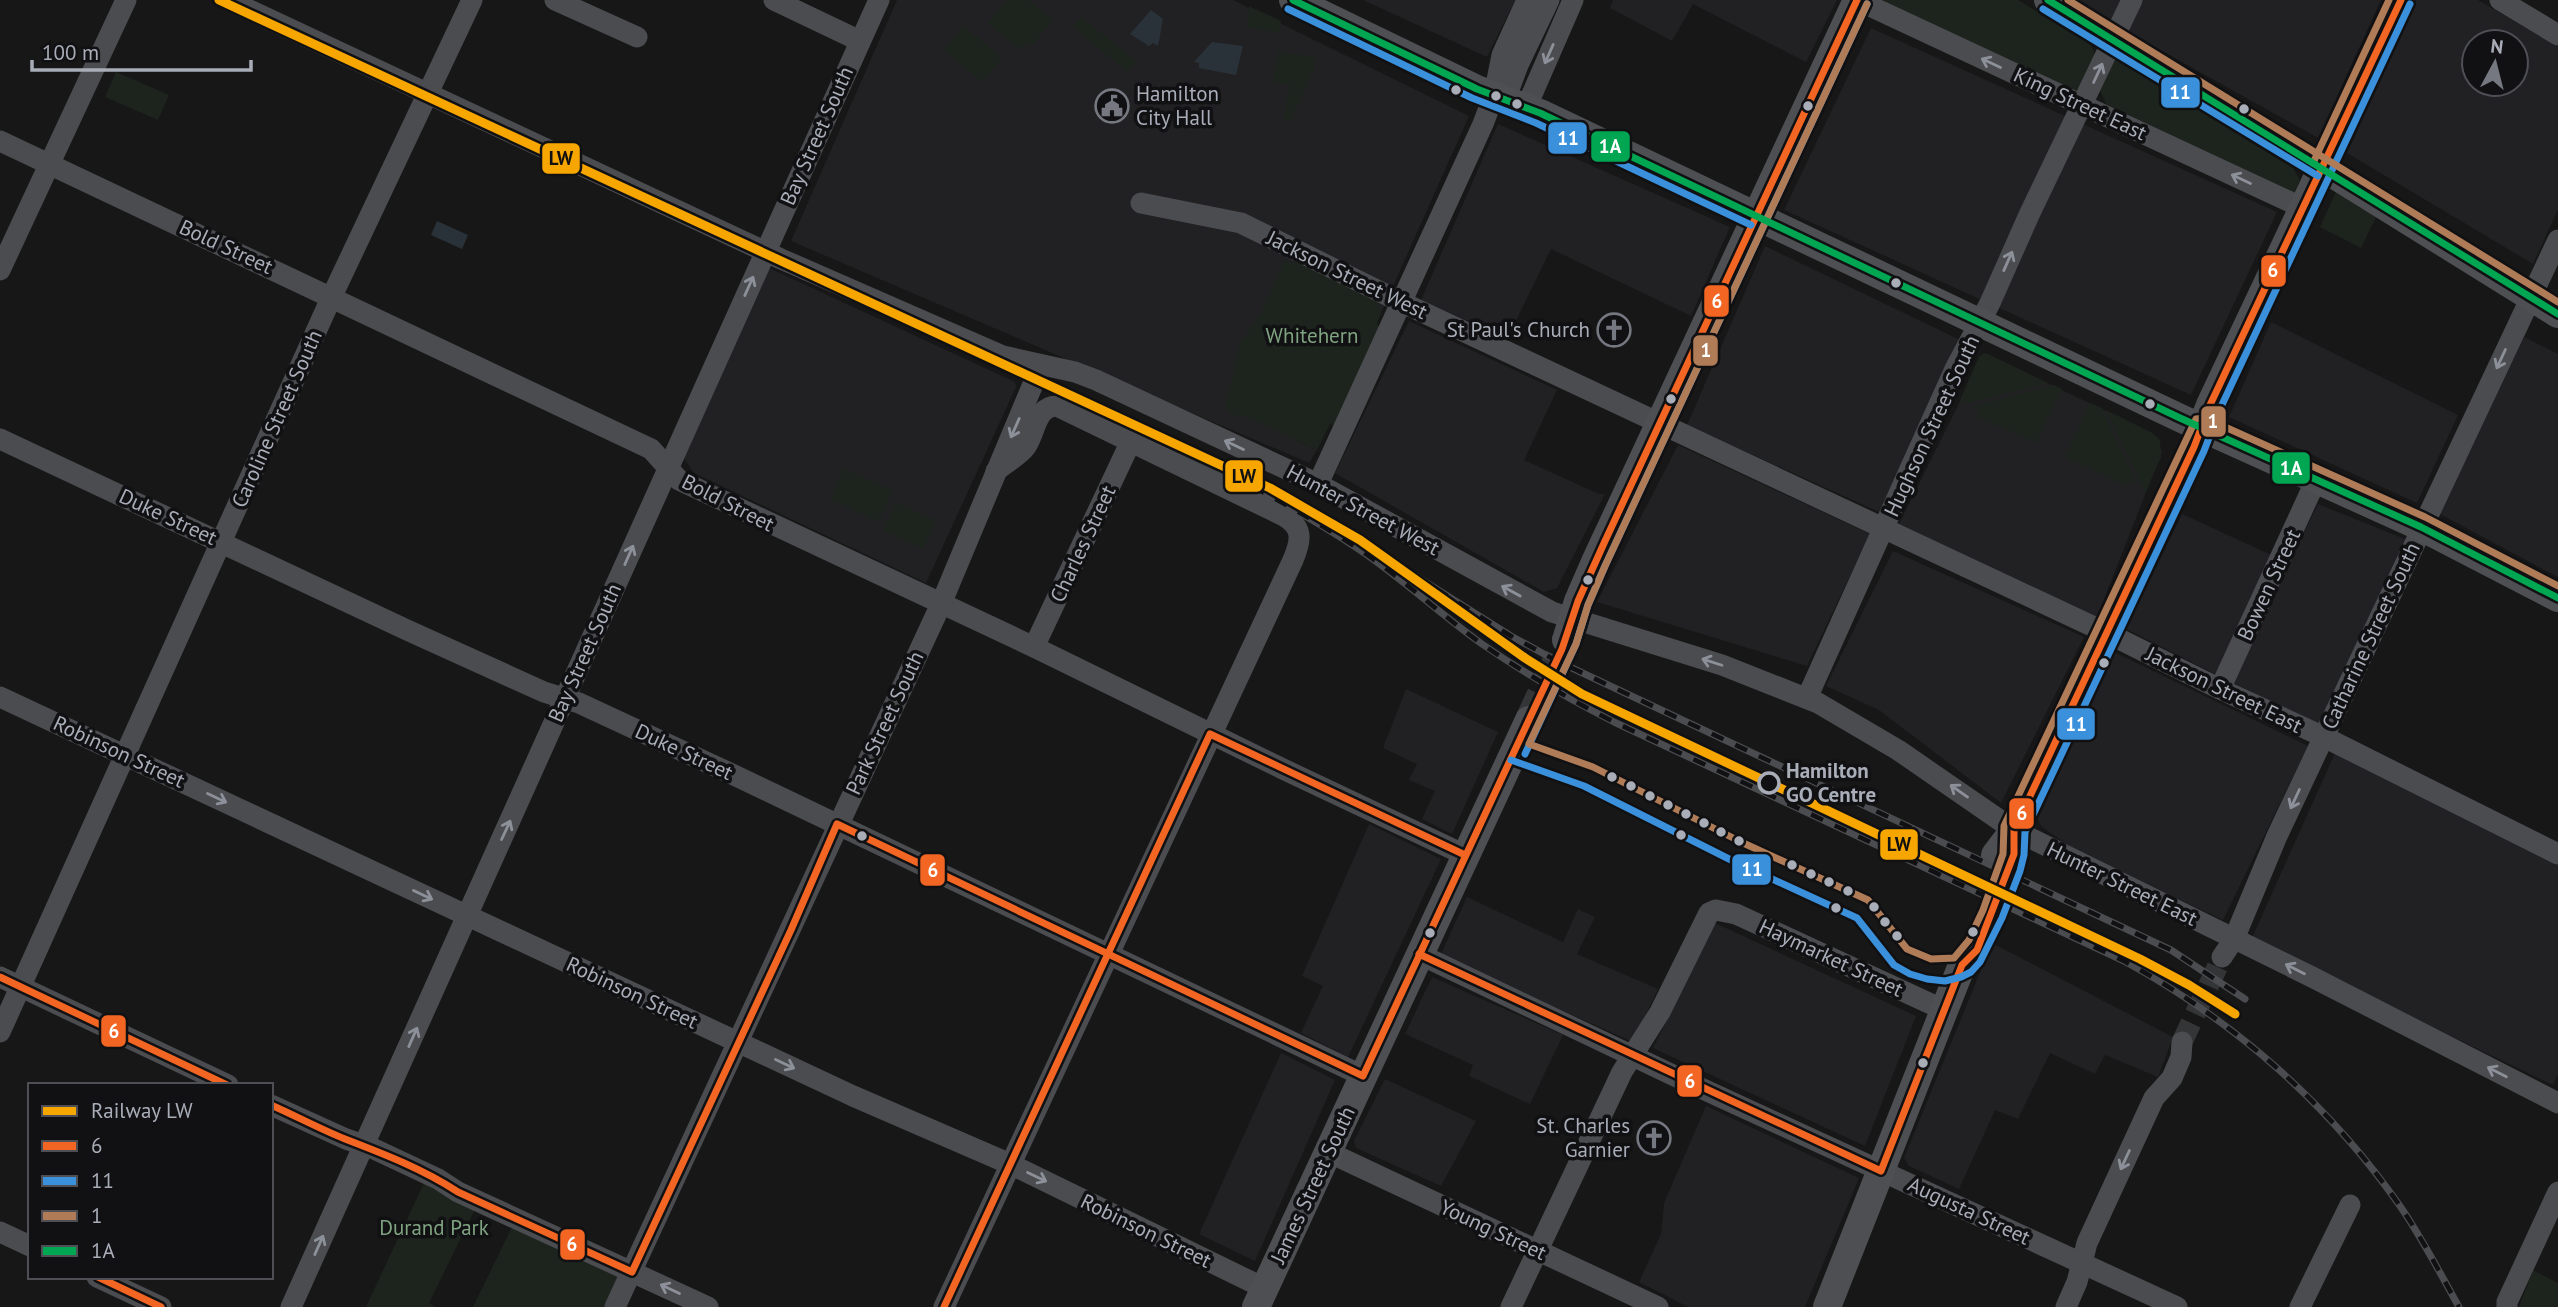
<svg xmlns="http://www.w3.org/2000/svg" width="2558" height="1307" viewBox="0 0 2558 1307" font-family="'PT Sans',sans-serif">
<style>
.built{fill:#212123;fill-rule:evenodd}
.green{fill:#1d241e}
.water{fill:#2a3239}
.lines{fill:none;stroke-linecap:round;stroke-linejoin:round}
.minor-tunnel{stroke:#343537;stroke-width:21;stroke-dasharray:21 10;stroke-linecap:butt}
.major-tunnel{stroke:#343537;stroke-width:28;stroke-dasharray:28 14;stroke-linecap:butt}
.minor{stroke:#4b4c50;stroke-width:21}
.major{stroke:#4d4f52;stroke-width:28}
.rail-casing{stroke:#4b4c4f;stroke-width:7}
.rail{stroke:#111113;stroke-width:4.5;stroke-dasharray:13;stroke-linecap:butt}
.bus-1-casing{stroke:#111113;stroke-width:12}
.bus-2-casing{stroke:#111113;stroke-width:12}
.bus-3-casing{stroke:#111113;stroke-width:12}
.bus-4-casing{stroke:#111113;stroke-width:12}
.bus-1{stroke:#f26522;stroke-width:7}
.bus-2{stroke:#3a90db;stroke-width:7}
.bus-3{stroke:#b07c57;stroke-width:7}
.bus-4{stroke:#00a651;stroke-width:7}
.rail-1-casing{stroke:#111113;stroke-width:14}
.rail-1{stroke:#f7a600;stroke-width:9}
.oneway{stroke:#8c9099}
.bus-dot{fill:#a8adb8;stroke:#111113;stroke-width:2.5}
.stop-dot{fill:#111113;stroke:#a8adb8;stroke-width:3.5}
.labels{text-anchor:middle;stroke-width:7;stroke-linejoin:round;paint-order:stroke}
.poi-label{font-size:21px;fill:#a8adb8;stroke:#111113;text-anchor:end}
.street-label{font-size:21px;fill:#a8adb8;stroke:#111113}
.park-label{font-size:21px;fill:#7fa381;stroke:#111113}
.stop-label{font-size:21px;font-weight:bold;fill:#a8adb8;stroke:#111113;text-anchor:start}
.line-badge{stroke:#111113;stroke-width:2.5}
.badge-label{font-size:19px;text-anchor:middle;font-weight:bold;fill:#fff}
.pale-badge-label{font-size:19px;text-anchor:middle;font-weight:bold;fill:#111}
</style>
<rect width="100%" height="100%" fill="#171717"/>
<g class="built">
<polygon points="897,0 1233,0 1469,116 1382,311 1287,263 1225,406 1317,450 1309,463 791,241"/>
<polygon points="1363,0 1515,0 1487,57"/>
<polygon points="1613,0 1837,0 1806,62 1693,4 1672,41 1610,8"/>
<polygon points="2076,0 2381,0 2318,138 2105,19"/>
<path d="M2416,0H2478L2558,47V209L2533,264L2347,153ZM2474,42H2516V84H2474Z"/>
<polygon points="1871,28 2277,212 2191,395 1784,210"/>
<polygon points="1498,124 1730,227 1691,316 1551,249 1507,339 1421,300"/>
<polygon points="1765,246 1960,340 1879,512 1687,425"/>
<polygon points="769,268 1015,382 1016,387 926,583 694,473 683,457"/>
<polygon points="1409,321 1557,390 1524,460 1599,494 1605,494 1557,588 1544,592 1335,473"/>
<polygon points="2271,322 2458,415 2417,503 2229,417"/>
<polygon points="2524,337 2558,354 2558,577 2440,514"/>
<polygon points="1984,353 2152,433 2162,452 2097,617 1899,524"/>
<polygon points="1678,445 1870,534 1807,666 1597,602"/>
<polygon points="2318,504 2405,539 2320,727 2126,629 2182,514 2267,553 2290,561"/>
<polygon points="1893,551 2084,637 2001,803 1879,710 1826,686"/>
<polygon points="2114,652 2308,746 2223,920 2077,852 2041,826 2037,817"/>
<polygon points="1406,689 1498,732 1452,834 1422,819 1435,791 1409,780 1417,764 1383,748"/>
<polygon points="2335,753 2558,864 2558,1074 2553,1085 2251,940"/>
<polygon points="1369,824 1441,859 1348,1057 1301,1033 1323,986 1302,976"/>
<polygon points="1467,897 1563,942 1578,909 1595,917 1577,954 1658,989 1633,1042 1440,956"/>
<polygon points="1715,923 1916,1016 1865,1146 1653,1048"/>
<polygon points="1992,943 2173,1037 2158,1077 2105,1055 2095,1074 2050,1053 2018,1119 1995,1110 1959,1189 1909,1166 1904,1158"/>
<polygon points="1432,977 1563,1035 1530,1104 1469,1076 1473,1065 1405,1034"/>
<polygon points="1281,1053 1335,1080 1255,1261 1199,1234"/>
<polygon points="1385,1079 1476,1121 1441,1186 1356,1148 1354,1141"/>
<polygon points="1706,1106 1859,1178 1805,1307 1688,1307 1639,1282 1661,1234 1664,1203"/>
</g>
<g class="green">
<polygon points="1007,0 1028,0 1053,20 1031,47 1026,43 1019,49 988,23"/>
<polygon points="1885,0 2018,0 2090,44 2094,52 2094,57 2078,90 2074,91 1884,2"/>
<polygon points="1249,6 1281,21 1279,33 1247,27"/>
<polygon points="1081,17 1137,61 1127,72 1073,27"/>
<polygon points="964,26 1002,58 982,82 944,50"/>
<polygon points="1278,52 1315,57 1314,69 1290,122 1283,120 1290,85 1273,83"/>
<polygon points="2114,58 2293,168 2300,180 2294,193 2106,104 2100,90"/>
<polygon points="116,72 169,95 158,120 105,97"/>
<polygon points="2336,192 2376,217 2361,248 2320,227"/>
<polygon points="1284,261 1311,265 1380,302 1378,308 1382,311 1377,323 1381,332 1334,425 1330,424 1317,450 1245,416 1238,417 1227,411 1225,406 1240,343 1261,313"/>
<polygon points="1984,353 1988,354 2048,383 1964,404 1960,400 1979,357"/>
<polygon points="2054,385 2062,389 2036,443 1976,416 1979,410 1971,407"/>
<polygon points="2090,403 2102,408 2137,484 2129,481 2127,486 2065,457"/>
<polygon points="2106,410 2152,433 2160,440 2161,457 2145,493"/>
<polygon points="844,468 893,491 878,522 830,499"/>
<polygon points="896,502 936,521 923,549 883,530"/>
<polygon points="424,1183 475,1209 429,1303 435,1307 366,1307"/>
<polygon points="512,1227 618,1276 604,1307 473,1307"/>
<polygon points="2533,1270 2558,1283 2558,1307 2519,1307"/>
</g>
<g class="water">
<polygon points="1151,10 1163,19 1158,46 1153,43 1149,46 1130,34"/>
<polygon points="1212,42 1243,46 1236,75 1199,68 1199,63 1194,62"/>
<polygon points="437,221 468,235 462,249 431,235"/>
</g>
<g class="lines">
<polyline class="minor-tunnel" points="2182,1042 2222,957"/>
<g class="major-tunnel">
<polyline points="1529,720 1566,640"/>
<polyline points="1982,937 2011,862"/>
</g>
<g class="minor">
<polyline points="228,0 781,259 1003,356 1075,372 1096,380 1318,484 1552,612 1722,665 1818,703 1898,750 2014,830 2312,977 2558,1103"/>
<polyline points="555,0 637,37"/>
<polyline points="774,0 860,41"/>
<polyline points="1857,0 2303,208"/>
<polyline points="2500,0 2558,35"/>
<polyline points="1505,100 1518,65 1549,0"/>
<polyline points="1526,108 1573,0"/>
<polyline points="0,141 651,449 679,480 1034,647 1283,769 1465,855"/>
<polyline points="1141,203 1241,223 1401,302 2107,633 2220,689 2324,737 2558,854"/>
<polyline points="0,270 126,0"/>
<polyline points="0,439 407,630 544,692 579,703 734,775 1363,1076"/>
<polyline points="1318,484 1483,124 1494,95 1502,55 1527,0"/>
<polyline points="1034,647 1131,441"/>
<polyline points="2220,689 2316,480"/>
<polyline points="0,697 853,1096 1010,1164 1264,1288"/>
<polyline points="1807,698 1955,369 1990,303 2029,215 2132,0"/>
<polyline points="1419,954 1679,1078 2177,1307"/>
<polyline points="2222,957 2234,939 2277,836 2558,240"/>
<polyline points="0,977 228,1085"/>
<polyline points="0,1032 332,296 472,0"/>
<polyline points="271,1105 346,1139 372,1148 438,1179 458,1192 708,1307"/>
<polyline points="1328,1152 1658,1307"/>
<polyline points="0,1232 30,1246"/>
<polyline points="97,1277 161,1307"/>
<polyline points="291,1307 879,0"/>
<polyline points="615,1307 941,604 1041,365"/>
<path d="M944,1307L1293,560C1301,541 1304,528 1284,516L1057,406C1034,406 1036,436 1024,449C1016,457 1005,464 996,471"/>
<polyline points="1511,1307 1622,1072 1660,1012 1709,913 1716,910 1736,914 1944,1010"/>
<polyline points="2066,1307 2077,1282 2087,1243 2154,1098 2172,1078 2181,1057 2182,1042"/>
<polyline points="2300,1307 2350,1205"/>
<polyline points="2507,1307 2507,1302 2558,1192"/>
</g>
<g class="major">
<polyline points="1293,0 1477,89 1540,113 2180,418 2421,527 2558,598"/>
<polyline points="2048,0 2304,156 2558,314"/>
<polyline points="1566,640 1578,601 1595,562 1857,0"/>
<polyline points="1995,855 2014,830 2194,447 2210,405 2401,0"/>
<polyline points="1256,1307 1529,720"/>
<polyline points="1827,1307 1962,965 1977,950 1982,937"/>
</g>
<defs>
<g id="rail">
<path d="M1113,417C1197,458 1282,498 1360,550C1403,579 1440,614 1482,644C1524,673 1569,699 1614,722L2124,961C2233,1020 2329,1104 2400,1206C2422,1238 2440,1273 2459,1307"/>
<polyline points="1392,561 1511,636 1555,660 2171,950 2245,999"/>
</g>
</defs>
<use href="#rail" class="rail-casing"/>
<use href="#rail" class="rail"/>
<defs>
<g id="bus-1">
<polyline points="1419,954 1881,1171 1962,965 1977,950 2014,854 2014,830 2194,447 2210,405 2401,0"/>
<polyline points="0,977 227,1085"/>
<path d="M271,1105C296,1116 320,1129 345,1139C384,1154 423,1169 458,1192L632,1272L791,930L837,824L1363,1076L1562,649L1578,601L1605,541L1857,0"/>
<polyline points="98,1277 161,1307"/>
<polyline points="944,1307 1210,734 1465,855"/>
</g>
<g id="bus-2">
<polyline points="1288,9 1472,98 1536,123 1751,225"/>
<polyline points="2043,9 2318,176"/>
<polyline points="1525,754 1576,644 1588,605 1605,566 1867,4"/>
<polyline points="1511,760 1584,786 1731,860 1857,918 1894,965 1910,974 1927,979 1945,981 1961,977 1971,972 1980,962 2002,918 2020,871 2024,855 2025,832 2204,451 2220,409 2410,4"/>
</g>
<g id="bus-3">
<polyline points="2068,0 2558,302"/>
<polyline points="1867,4 1605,566 1588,605 1576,644 1529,744 1593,767 1741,842 1868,900 1907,949 1931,959 1954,958 1969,940 1983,910 2003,854 2004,826 2196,419 2205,418 2425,517 2558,586"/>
<polyline points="2313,163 2389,0"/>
</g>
<g id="bus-4">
<polyline points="1293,0 1477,89 1540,113 2180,418 2421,527 2558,598"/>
<polyline points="2048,0 2558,314"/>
</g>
</defs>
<use href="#bus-1" class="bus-1-casing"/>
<use href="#bus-2" class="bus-2-casing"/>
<use href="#bus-3" class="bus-3-casing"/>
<use href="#bus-4" class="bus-4-casing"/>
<use href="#bus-1" class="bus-1"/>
<use href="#bus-2" class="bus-2"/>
<use href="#bus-3" class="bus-3"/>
<use href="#bus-4" class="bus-4"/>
<defs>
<polyline id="rail-1" points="219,0 1270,488 1360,540 1525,658 1582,694 2140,959 2189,985 2235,1014"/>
</defs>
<use href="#rail-1" class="rail-1-casing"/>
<use href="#rail-1" class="rail-1"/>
</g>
<defs><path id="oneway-shaft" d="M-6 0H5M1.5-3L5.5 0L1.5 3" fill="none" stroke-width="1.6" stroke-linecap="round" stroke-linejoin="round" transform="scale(1.75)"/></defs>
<g class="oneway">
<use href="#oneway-shaft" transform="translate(1549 54) rotate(114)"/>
<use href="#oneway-shaft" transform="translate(1991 63) rotate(-155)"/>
<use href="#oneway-shaft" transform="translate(2098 73) rotate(-65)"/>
<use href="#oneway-shaft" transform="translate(2241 179) rotate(-155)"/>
<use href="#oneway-shaft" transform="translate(2008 261) rotate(-66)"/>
<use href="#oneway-shaft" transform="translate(749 286) rotate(-66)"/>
<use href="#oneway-shaft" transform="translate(2501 359) rotate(115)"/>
<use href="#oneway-shaft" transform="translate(1015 428) rotate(114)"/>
<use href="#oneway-shaft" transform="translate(1234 445) rotate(-155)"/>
<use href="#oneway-shaft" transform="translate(629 555) rotate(-66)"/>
<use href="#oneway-shaft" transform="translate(1511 591) rotate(-151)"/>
<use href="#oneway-shaft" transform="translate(1712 662) rotate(-162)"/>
<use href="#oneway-shaft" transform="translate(1959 791) rotate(-145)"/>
<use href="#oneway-shaft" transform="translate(217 798) rotate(25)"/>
<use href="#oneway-shaft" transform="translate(2295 799) rotate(115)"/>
<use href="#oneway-shaft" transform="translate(506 830) rotate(-65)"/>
<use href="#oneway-shaft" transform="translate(423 895) rotate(25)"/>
<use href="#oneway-shaft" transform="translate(2295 969) rotate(-153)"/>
<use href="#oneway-shaft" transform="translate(413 1037) rotate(-66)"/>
<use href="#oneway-shaft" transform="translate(785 1064) rotate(25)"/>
<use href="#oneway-shaft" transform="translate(2497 1072) rotate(-153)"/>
<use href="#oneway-shaft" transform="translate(2125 1160) rotate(115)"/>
<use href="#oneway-shaft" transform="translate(1037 1177) rotate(26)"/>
<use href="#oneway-shaft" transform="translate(319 1245) rotate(-66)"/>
<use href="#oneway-shaft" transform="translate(670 1289) rotate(-155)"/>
</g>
<defs>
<symbol id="civic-ring" viewBox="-11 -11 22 22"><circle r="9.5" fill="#111113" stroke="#757880" stroke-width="1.5"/><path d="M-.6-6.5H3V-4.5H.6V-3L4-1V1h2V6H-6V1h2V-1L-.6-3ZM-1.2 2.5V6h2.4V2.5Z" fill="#757880"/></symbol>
<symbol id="church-ring" viewBox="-11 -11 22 22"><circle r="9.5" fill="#111113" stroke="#757880" stroke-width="1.5"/><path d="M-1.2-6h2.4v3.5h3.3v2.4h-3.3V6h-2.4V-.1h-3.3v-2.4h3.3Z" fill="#757880"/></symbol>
</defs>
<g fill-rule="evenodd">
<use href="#civic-ring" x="1093" y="87" width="38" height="38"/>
<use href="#church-ring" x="1595" y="311" width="38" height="38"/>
<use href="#church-ring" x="1635" y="1119" width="38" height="38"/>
</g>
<g class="bus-dot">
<circle cx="1456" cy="90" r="6"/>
<circle cx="1496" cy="96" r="6"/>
<circle cx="1517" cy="104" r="6"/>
<circle cx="1808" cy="106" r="6"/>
<circle cx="2244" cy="109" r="6"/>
<circle cx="1896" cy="283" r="6"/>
<circle cx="1671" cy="399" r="6"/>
<circle cx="2150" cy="404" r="6"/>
<circle cx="1588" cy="580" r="6"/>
<circle cx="2104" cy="663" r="6"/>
<circle cx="1612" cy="777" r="6"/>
<circle cx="1631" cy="786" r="6"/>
<circle cx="1650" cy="796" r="6"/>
<circle cx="1668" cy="805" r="6"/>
<circle cx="1686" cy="814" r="6"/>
<circle cx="1704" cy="823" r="6"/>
<circle cx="1721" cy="832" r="6"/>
<circle cx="1681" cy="835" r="6"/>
<circle cx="862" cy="836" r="6"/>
<circle cx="1739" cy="841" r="6"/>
<circle cx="1792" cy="865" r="6"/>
<circle cx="1811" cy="874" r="6"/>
<circle cx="1829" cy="882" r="6"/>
<circle cx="1848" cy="891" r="6"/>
<circle cx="1874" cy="907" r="6"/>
<circle cx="1836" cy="908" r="6"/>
<circle cx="1885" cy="922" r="6"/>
<circle cx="1973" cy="932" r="6"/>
<circle cx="1430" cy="933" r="6"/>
<circle cx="1897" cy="936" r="6"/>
<circle cx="1923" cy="1063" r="6"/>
</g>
<circle class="stop-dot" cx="1769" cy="783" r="10"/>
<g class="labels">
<g class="poi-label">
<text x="1136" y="101" text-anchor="start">Hamilton<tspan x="1136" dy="24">City Hall</tspan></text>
<text x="1590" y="337">St Paul's Church</text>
<text x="1630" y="1133">St. Charles<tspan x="1630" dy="24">Garnier</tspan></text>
</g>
<g class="street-label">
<text transform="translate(2080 104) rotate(25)" y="7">King Street East</text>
<text transform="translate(817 136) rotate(-66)" y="7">Bay Street South</text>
<text transform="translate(226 247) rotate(25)" y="7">Bold Street</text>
<text transform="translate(1347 275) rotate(26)" y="7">Jackson Street West</text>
<text transform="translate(277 419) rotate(-66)" y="7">Caroline Street South</text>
<text transform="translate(1932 426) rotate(-65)" y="7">Hughson Street South</text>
<text transform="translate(728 503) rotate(27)" y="7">Bold Street</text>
<text transform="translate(1363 510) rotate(28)" y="7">Hunter Street West</text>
<text transform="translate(168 517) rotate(25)" y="7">Duke Street</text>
<text transform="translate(1083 544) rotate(-65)" y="7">Charles Street</text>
<text transform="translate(2269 585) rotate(-65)" y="7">Bowen Street</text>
<text transform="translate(2371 636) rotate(-65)" y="7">Catharine Street South</text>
<text transform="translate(585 653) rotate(-66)" y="7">Bay Street South</text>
<text transform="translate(2224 690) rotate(26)" y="7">Jackson Street East</text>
<text transform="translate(885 723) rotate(-65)" y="7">Park Street South</text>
<text transform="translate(119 752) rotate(25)" y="7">Robinson Street</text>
<text transform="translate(684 752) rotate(25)" y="7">Duke Street</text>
<text transform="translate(2122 884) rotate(26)" y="7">Hunter Street East</text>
<text transform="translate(1831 958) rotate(25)" y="7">Haymarket Street</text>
<text transform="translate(632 993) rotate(25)" y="7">Robinson Street</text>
<text transform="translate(1313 1185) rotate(-65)" y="7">James Street South</text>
<text transform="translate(1969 1211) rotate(25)" y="7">Augusta Street</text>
<text transform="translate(1493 1230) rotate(25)" y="7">Young Street</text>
<text transform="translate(1146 1231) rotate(26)" y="7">Robinson Street</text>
</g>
<g class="park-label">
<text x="1312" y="343">Whitehern</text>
<text x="434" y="1235">Durand Park</text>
</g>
<g class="stop-label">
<text x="1786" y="778">Hamilton<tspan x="1786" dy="24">GO Centre</tspan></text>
</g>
</g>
<g class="line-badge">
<rect x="2160" y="76" width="41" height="33" rx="7" fill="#3a90db"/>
<rect x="1547" y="121" width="41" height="34" rx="7" fill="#3a90db"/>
<rect x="1590" y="130" width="41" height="33" rx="7" fill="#00a651"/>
<rect x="541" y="142" width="40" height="33" rx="7" fill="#f7a600"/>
<rect x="2260" y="254" width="27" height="34" rx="7" fill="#f26522"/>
<rect x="1703" y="284" width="27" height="34" rx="7" fill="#f26522"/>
<rect x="1692" y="334" width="27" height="33" rx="7" fill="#b07c57"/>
<rect x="2200" y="405" width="27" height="33" rx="7" fill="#b07c57"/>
<rect x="2271" y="451" width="40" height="34" rx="7" fill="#00a651"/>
<rect x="1224" y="459" width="40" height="34" rx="7" fill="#f7a600"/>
<rect x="2056" y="707" width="40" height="34" rx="7" fill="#3a90db"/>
<rect x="2008" y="797" width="27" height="33" rx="7" fill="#f26522"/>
<rect x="1879" y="828" width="40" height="33" rx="7" fill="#f7a600"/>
<rect x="1731" y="853" width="41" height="33" rx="7" fill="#3a90db"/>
<rect x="919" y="853" width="27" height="34" rx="7" fill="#f26522"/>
<rect x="100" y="1014" width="27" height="34" rx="7" fill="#f26522"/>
<rect x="1676" y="1064" width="27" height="34" rx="7" fill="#f26522"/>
<rect x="559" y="1228" width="27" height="33" rx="7" fill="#f26522"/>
</g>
<g class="badge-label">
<text x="2180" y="99">11</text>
<text x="1568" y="145">11</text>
<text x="1610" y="153">1A</text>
<text x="2273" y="277">6</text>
<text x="1717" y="308">6</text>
<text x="1706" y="357">1</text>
<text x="2213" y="428">1</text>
<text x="2291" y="475">1A</text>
<text x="2076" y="731">11</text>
<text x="2022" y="820">6</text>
<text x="1752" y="876">11</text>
<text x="933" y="877">6</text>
<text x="114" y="1038">6</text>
<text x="1690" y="1088">6</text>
<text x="572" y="1251">6</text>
</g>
<g class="pale-badge-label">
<text x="561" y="165">LW</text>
<text x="1244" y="483">LW</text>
<text x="1899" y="851">LW</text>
</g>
<rect x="28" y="1083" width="245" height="196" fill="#111113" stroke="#4d4f55" stroke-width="2"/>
<rect x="42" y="1106" width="35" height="10" fill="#f7a600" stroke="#4d4f55" stroke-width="2"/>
<text x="91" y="1118" font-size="21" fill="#a8adb8">Railway LW</text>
<rect x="42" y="1141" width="35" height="10" fill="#f26522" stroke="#4d4f55" stroke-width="2"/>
<text x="91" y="1153" font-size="21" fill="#a8adb8">6</text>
<rect x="42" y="1176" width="35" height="10" fill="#3a90db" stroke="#4d4f55" stroke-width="2"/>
<text x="91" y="1188" font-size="21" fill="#a8adb8">11</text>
<rect x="42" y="1211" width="35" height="10" fill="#b07c57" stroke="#4d4f55" stroke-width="2"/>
<text x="91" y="1223" font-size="21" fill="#a8adb8">1</text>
<rect x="42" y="1246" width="35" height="10" fill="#00a651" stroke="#4d4f55" stroke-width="2"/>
<text x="91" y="1258" font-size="21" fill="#a8adb8">1A</text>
<g transform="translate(2495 63) rotate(7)"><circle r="33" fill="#111113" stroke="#4d4f55" stroke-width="2"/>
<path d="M0-5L12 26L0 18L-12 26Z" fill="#757880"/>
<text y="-10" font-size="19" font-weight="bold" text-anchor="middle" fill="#a8adb8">N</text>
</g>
<path d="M32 60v10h219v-10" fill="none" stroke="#a8adb8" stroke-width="3.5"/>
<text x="42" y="60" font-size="21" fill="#a8adb8" stroke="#111113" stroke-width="5" paint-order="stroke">100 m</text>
</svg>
